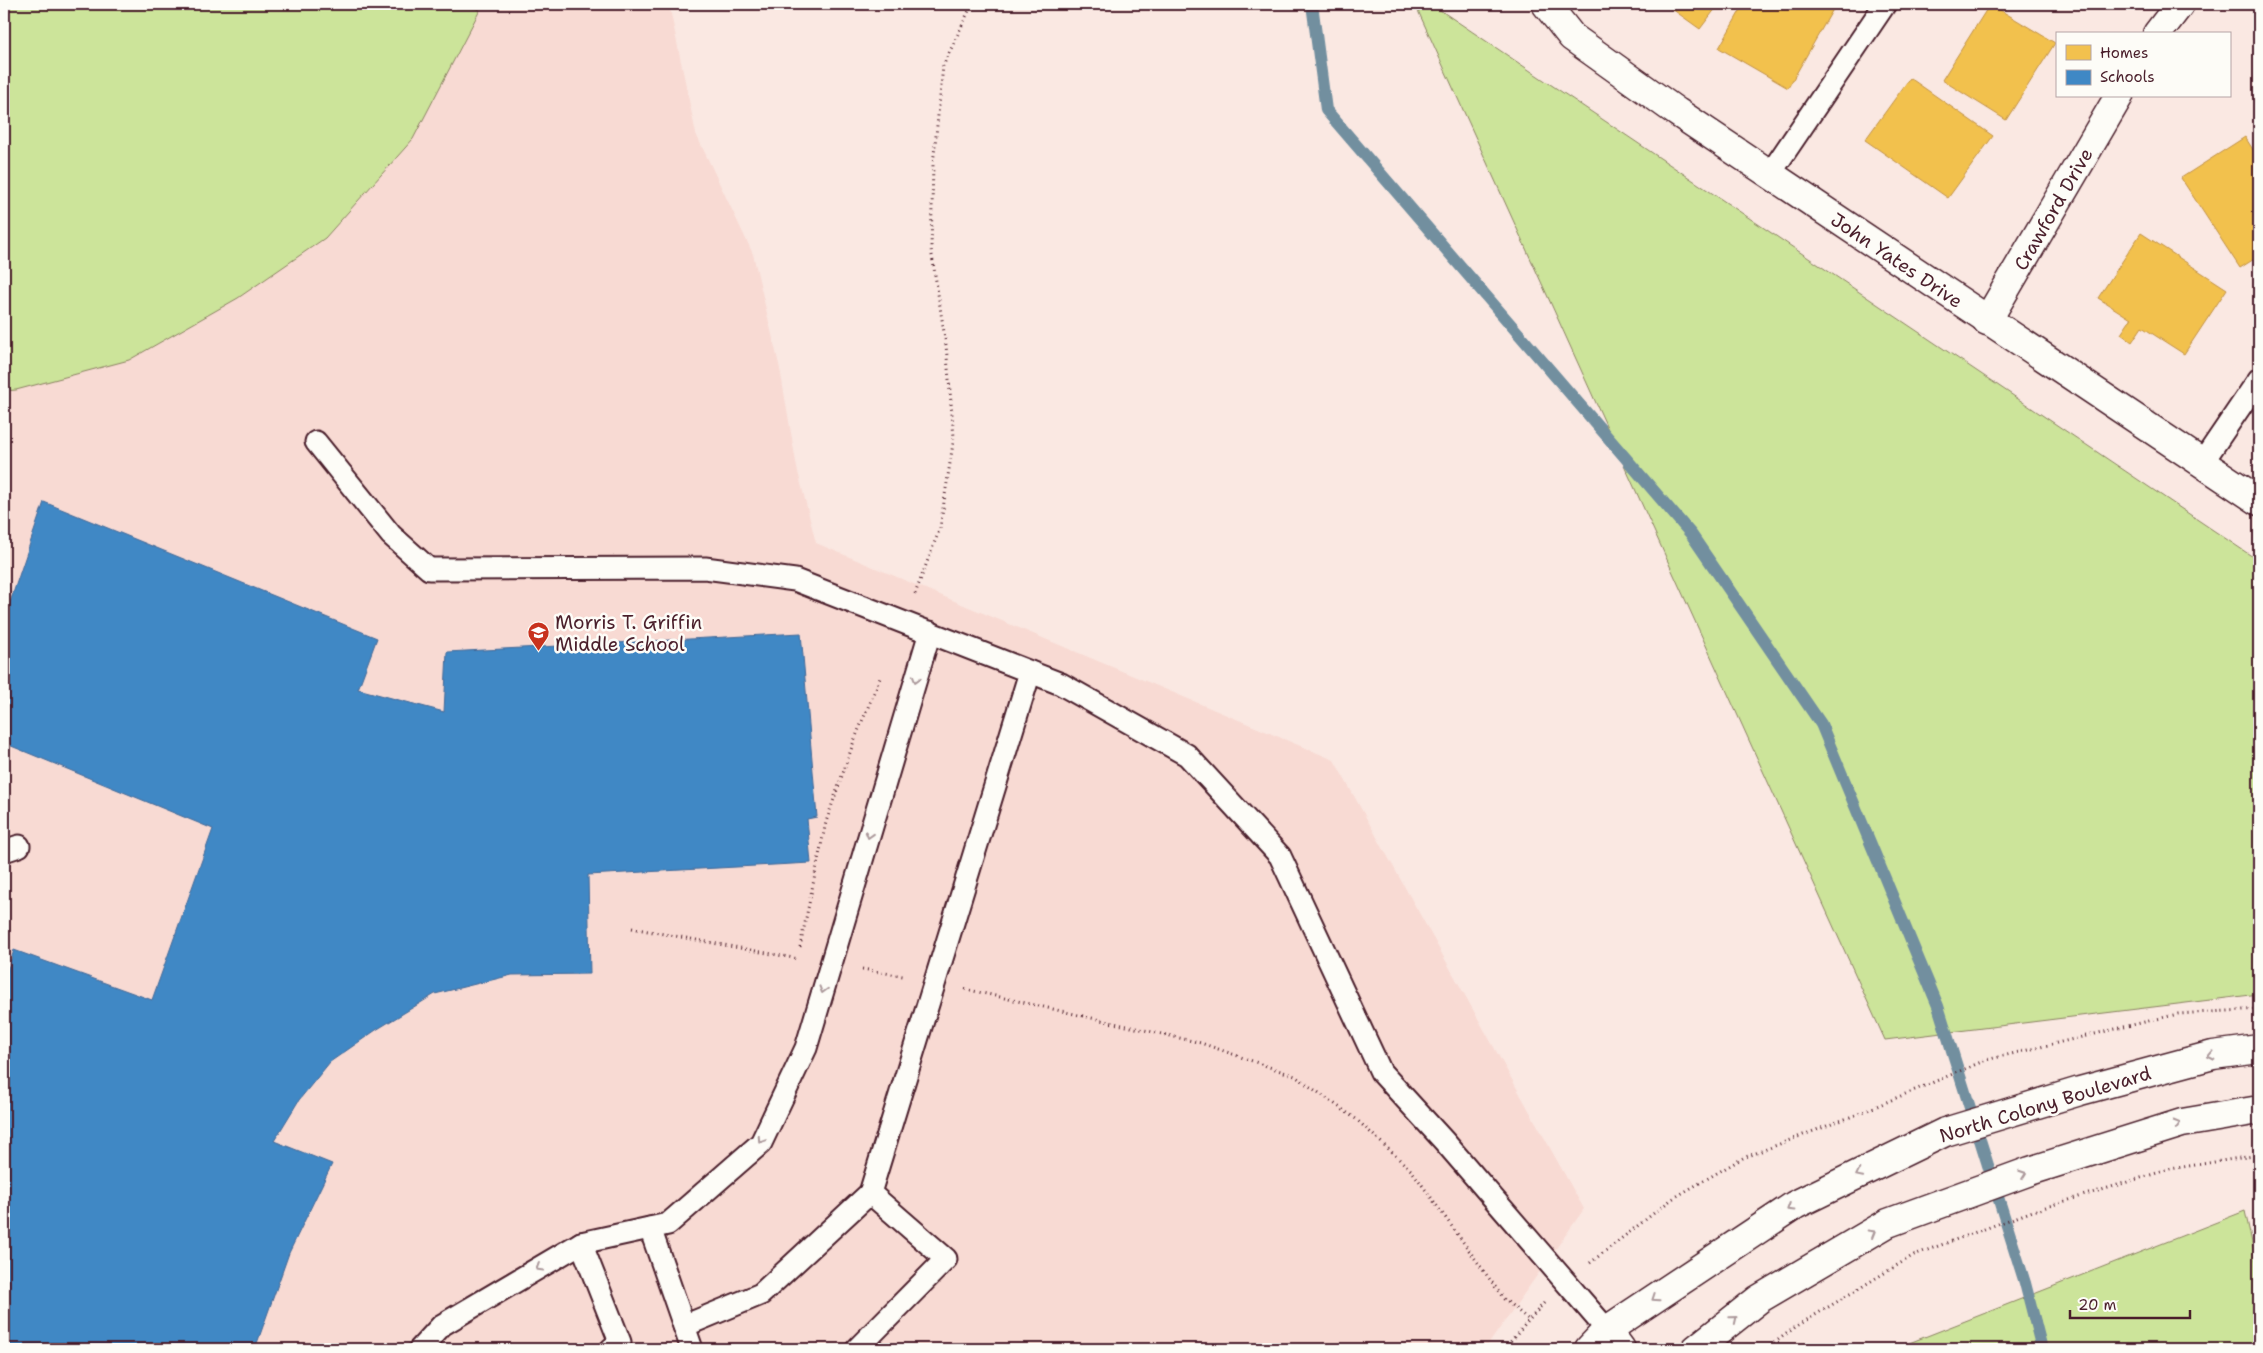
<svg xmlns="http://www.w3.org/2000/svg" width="2263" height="1353" viewBox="0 0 2263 1353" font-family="'Shantell Sans',sans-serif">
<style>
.built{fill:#f8dad3}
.green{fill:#cce49a;stroke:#8b8262}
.homes{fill:#f2c14e;stroke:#c09044}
.schools{fill:#3f88c5;stroke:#426897}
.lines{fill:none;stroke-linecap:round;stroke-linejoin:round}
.stream{stroke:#728f9f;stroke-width:12}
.service-casing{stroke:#4a1f2b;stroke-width:25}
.minor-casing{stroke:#4a1f2b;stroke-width:31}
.secondary-casing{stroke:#4a1f2b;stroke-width:31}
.path{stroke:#4a1f2b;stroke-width:3;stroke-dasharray:1 4;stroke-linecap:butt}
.service{stroke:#fdfcf7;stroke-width:21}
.minor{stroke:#fdfcf7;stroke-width:28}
.secondary{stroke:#fdfcf7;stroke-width:28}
.oneway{stroke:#ac999b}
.labels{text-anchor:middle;stroke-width:5;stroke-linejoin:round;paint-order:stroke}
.street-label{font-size:19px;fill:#4a1f2b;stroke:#fdfcf7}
.poi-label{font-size:19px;fill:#4a1f2b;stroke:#fdfcf7;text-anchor:start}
</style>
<rect width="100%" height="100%" fill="#fae8e2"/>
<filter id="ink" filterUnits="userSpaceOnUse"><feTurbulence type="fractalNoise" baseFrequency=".02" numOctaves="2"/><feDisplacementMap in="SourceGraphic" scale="10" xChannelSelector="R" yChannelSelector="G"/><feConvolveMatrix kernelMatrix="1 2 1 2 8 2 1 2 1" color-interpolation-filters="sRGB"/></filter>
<g filter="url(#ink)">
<polygon class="built" points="4,4 669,4 696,134 753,254 780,369 797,468 816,543 1334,760 1584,1209 1485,1349 4,1349"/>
<g class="green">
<polygon points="4,4 464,4 480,10 413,139 325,238 238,298 129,360 16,390 4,391"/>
<polygon points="1415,4 1431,4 2259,561 2259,994 1885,1040"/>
<polygon points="2245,1211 2259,1274 2259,1349 1894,1349"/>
</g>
<g class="homes">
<polygon points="1665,4 1719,4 1700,29"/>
<polygon points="1744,4 1836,4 1788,88 1719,48"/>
<polygon points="1990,4 2055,43 2006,120 1942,80"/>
<polygon points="1910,78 1993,136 1948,198 1865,140"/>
<polygon points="2245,137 2259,159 2259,256 2240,268 2181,178"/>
<polygon points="2141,233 2227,289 2184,354 2142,327 2132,342 2121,334 2131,319 2098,298"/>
</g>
<polygon class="schools" points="44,502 377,638 358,689 444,712 447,652 801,633 817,817 807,819 811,863 588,875 590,974 512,975 435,994 376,1030 330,1062 299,1100 274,1141 332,1164 289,1253 255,1349 4,1349 4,981 14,950 152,1000 213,829 4,743 4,620"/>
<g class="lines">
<polyline class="stream" points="1312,4 1326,110 1691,534 1821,724 1938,1006 2025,1283 2042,1349"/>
<defs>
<g id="service">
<polyline points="1770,174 1885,4"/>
<polyline points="316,442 391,535 429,569 705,568 795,580 1061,684 1187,755 1280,856 1381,1072 1444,1141 1607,1330"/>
<polyline points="2202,463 2259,379"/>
<polyline points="4,851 19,846"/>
<polyline points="650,1228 692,1349"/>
<polyline points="581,1243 620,1342 611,1349"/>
<polyline points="684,1326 761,1294 870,1193"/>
<polyline points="420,1349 442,1325 581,1243 668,1224 761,1143 806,1048 930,632"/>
<polyline points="857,1349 946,1259 870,1193 1030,672"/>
</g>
<g id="minor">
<polyline points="1546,4 1572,37 1677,112 2259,501"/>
<polyline points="2157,34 2180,4"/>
<polyline points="1987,321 2119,96"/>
<polyline points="1607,1330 1621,1349"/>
</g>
<g id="secondary">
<polyline points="1589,1349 1607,1330 1795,1205 1945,1132 2080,1091 2213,1055 2259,1049"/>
<polyline points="1696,1349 1759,1299 1888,1223 2030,1171 2182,1123 2259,1110"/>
</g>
</defs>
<use href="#service" class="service-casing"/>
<use href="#minor" class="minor-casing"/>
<use href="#secondary" class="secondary-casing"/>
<g class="path">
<polyline points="915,594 940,528 954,437 946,345 931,249 933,165 943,66 972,4"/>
<polyline points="632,928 799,959"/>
<polyline points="800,947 826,822 854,741 880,678"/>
<polyline points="862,969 903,976"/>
<polyline points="965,989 1201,1043 1295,1076 1356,1119 1412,1171 1504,1299 1529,1320"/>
<polyline points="1590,1263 1672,1199 1743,1158 1858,1114 1986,1060 2178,1014 2259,1009"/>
<polyline points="1504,1349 1544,1303"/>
<polyline points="1766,1349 1797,1326 1914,1255 2033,1211 2170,1169 2259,1155"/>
</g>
<use href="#service" class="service"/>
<use href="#minor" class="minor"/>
<use href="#secondary" class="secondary"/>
</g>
<defs><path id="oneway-chevron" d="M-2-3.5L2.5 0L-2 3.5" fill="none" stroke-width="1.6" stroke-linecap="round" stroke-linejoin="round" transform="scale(1.25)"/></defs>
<g class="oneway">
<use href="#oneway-chevron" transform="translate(916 679) rotate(107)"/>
<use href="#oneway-chevron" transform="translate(869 835) rotate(107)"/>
<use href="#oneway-chevron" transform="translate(823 990) rotate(106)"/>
<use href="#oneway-chevron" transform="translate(2211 1056) rotate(168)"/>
<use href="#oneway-chevron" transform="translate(2177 1124) rotate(-16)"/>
<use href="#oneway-chevron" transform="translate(761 1140) rotate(123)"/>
<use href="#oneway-chevron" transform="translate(1859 1174) rotate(154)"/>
<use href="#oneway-chevron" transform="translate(2023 1174) rotate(-20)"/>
<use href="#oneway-chevron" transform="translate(1790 1208) rotate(148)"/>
<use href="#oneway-chevron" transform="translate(1872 1233) rotate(-30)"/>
<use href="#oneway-chevron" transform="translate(539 1268) rotate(149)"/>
<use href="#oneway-chevron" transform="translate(1655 1298) rotate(146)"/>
<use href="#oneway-chevron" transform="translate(1734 1319) rotate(-39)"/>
</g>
</g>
<defs>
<symbol id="school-pin" viewBox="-11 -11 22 30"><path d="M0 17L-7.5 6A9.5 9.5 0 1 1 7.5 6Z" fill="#c8321e" stroke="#fdfcf7"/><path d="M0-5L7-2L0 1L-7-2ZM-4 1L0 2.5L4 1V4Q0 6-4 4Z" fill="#fff"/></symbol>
</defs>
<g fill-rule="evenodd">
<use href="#school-pin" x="526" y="620" width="25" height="34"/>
</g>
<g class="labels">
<g class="street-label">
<text transform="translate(2053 209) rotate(-60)" y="7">Crawford Drive</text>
<text transform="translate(1897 260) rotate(34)" y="7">John Yates Drive</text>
<text transform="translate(2045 1104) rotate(-17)" y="7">North Colony Boulevard</text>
</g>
<g class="poi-label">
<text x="555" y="629">Morris T. Griffin<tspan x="555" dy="22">Middle School</tspan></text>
</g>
</g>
<rect width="2263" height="1353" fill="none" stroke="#fdfcf7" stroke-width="20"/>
<rect x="10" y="10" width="2243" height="1333" fill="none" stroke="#4a1f2b" stroke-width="2" filter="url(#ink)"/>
<rect x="2056" y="32" width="175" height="65" fill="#fdfcf7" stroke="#b5a4a5"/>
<rect x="2066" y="45" width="25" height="15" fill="#f2c14e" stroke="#b5a4a5"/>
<text x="2100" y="58" font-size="15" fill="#4a1f2b">Homes</text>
<rect x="2066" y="70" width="25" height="15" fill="#3f88c5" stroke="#b5a4a5"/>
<text x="2100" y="82" font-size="15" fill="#4a1f2b">Schools</text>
<path d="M2070 1310v8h120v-8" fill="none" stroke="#4a1f2b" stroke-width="2.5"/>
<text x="2078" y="1310" font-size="15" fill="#4a1f2b" stroke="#fdfcf7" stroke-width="4" paint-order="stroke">20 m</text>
</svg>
